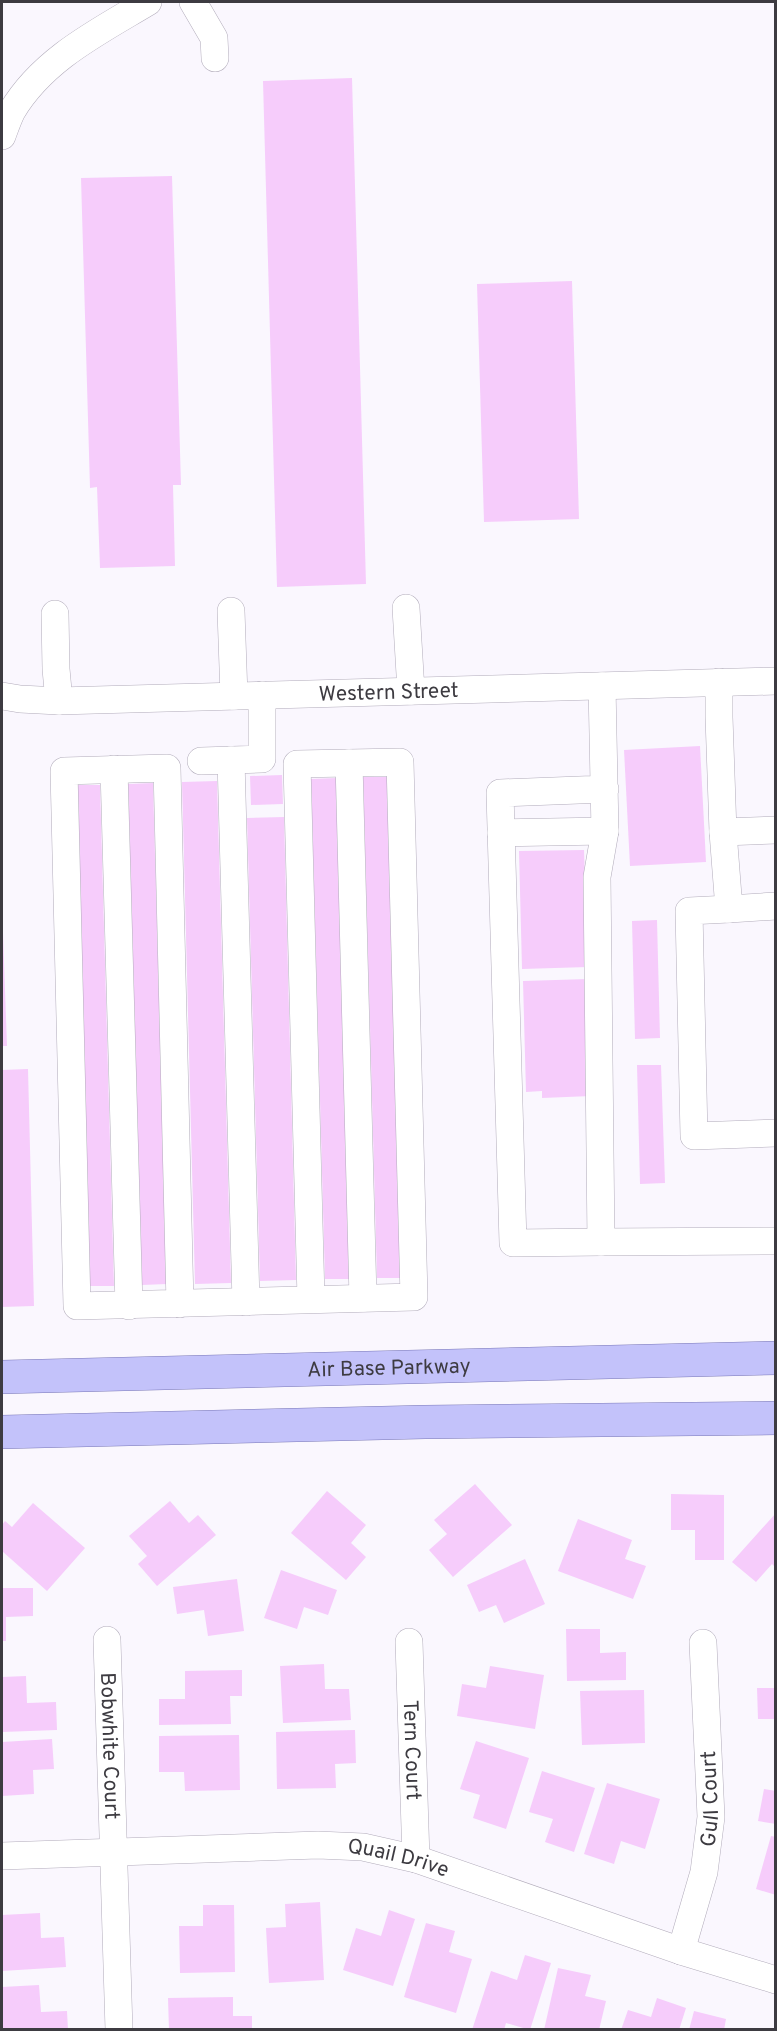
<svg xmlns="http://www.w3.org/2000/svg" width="777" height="2031" viewBox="0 0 777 2031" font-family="Overpass,sans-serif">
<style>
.building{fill:#f6ccfb}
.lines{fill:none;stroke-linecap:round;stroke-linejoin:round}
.minor-casing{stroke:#b2acbb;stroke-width:28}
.major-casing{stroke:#7a78b7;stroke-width:34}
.minor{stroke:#fff;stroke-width:27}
.major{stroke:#c3c2fa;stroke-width:33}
.labels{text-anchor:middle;stroke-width:4.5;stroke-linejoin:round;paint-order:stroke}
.street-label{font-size:21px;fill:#3d3b41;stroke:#fff}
</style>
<rect width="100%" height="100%" fill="#faf7fe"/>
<g class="building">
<polygon points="352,78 366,584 277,587 263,81"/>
<polygon points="172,176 181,485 173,485 175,566 100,568 97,487 90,488 81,178"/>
<polygon points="572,281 579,519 484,522 477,284"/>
<polygon points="700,746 706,862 630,866 624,750"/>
<polygon points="282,775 283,804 251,805 250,776"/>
<polygon points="363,777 388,777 402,1278 377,1278"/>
<polygon points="336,778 350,1279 325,1279 311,779"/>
<polygon points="217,781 231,1283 195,1284 182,782"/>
<polygon points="153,783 167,1284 142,1285 128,784"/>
<polygon points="75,785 100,785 114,1286 89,1286"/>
<polygon points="284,817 296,1280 260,1281 247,818"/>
<polygon points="584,850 588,967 522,969 519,851"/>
<polygon points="657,920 660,1038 635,1039 632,921"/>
<polygon points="2,933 3,933 7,1046 2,1046"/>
<polygon points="588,979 591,1096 542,1098 542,1091 526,1092 523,981"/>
<polygon points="637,1065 661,1065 665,1183 640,1184"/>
<polygon points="28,1069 34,1306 2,1307 2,1070"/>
<polygon points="475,1484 512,1525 453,1577 429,1550 447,1534 434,1520"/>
<polygon points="327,1491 366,1525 351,1543 366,1557 346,1580 291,1533"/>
<polygon points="671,1494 724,1495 724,1560 695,1560 695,1530 671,1530"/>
<polygon points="170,1501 189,1523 198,1515 216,1535 157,1586 138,1564 147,1556 129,1536"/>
<polygon points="33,1503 85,1548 47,1591 2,1551 2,1525 5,1521 12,1527"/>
<polygon points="776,1513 776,1568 772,1564 756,1582 732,1562"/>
<polygon points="578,1519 632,1540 625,1559 646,1566 633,1599 558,1571"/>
<polygon points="525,1559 545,1604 504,1623 496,1605 479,1612 467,1585"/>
<polygon points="281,1570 337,1590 328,1615 304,1607 297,1629 264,1618"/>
<polygon points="237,1579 244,1631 208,1636 204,1610 177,1614 173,1587"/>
<polygon points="2,1588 33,1588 33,1616 6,1617 6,1641 2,1641"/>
<polygon points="566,1629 600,1629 600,1653 626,1652 626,1680 567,1681"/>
<polygon points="324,1664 325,1689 349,1689 351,1720 283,1723 280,1666"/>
<polygon points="490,1666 544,1675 535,1729 457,1716 462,1684 486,1688"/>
<polygon points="242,1670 242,1696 230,1696 231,1724 159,1725 159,1699 185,1699 185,1671"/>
<polygon points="26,1676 27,1703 56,1702 57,1730 2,1732 2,1677"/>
<polygon points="757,1688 776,1688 776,1719 758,1719"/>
<polygon points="644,1690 645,1743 582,1745 580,1691"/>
<polygon points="355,1730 356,1763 335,1764 336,1788 277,1789 276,1732"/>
<polygon points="239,1735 240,1790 185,1791 184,1772 159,1772 159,1736"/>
<polygon points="52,1739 54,1769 33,1770 34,1794 2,1796 2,1742"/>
<polygon points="476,1741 529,1758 506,1829 473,1818 480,1795 460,1789"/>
<polygon points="542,1771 595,1788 574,1852 545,1842 553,1819 529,1812"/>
<polygon points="607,1783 660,1799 645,1849 621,1841 614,1864 584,1854"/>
<polygon points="764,1789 776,1791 776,1824 758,1821"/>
<polygon points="771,1836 776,1837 776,1895 756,1889"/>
<polygon points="320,1902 324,1980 269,1983 266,1928 286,1927 285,1904"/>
<polygon points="203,1905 234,1905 235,1972 180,1973 179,1926 203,1926"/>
<polygon points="389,1910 415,1919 393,1986 343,1970 356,1928 381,1936"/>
<polygon points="40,1913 41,1938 64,1937 66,1967 2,1971 2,1915"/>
<polygon points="426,1923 455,1931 449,1952 472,1959 456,2013 404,1997"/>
<polygon points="525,1955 551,1963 530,2030 506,2023 504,2030 472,2030 491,1971 517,1980"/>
<polygon points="558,1968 591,1975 585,1996 606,2001 599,2030 544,2030"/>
<polygon points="39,1985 41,2012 67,2011 68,2030 2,2030 2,1987"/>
<polygon points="233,1997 233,2016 252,2016 252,2030 169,2030 168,1998"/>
<polygon points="657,1998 686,2008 679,2030 621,2030 628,2010 651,2017"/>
<polygon points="694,2011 726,2019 724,2030 689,2030"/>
</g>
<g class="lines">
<defs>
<g id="minor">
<polyline points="193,2 214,38 215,58"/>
<path d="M2,136C5,128 8,119 12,111C43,59 98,32 148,2"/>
<polyline points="406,608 411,691"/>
<polyline points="231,611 234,696"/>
<polyline points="55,614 56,669 59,701"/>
<polyline points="719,682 719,717 723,832 776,830"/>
<polyline points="602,686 605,831 597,877 601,1242 513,1243 500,793 605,789"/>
<path id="s1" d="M2,696L20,699L59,701L776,681"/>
<polyline points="231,760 246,1302"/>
<polyline points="201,761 262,759 262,695"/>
<polyline points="349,763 363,1298"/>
<polyline points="114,769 129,1306"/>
<polyline points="723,832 729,909 689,911 694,1136 776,1133"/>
<polyline points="501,833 605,831"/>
<polyline points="729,909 776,906"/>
<polyline points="601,1242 776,1241"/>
<polyline points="180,1304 167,768 64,771 77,1306 414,1297 400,762 297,764 311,1299"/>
<path id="s2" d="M107,1640L119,2030"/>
<path id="s3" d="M409,1642L416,1859"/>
<path id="s4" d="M2,1856L318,1845L363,1847L416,1859L681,1951L776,1980"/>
<path id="s5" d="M681,1951L704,1872L711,1817L703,1643"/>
</g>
<g id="major">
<path id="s6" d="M2,1377L776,1358"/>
<polyline points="2,1432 425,1422 776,1418"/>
</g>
</defs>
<use href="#minor" class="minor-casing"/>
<use href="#major" class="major-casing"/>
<use href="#minor" class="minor"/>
<use href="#major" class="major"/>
</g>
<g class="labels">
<g class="street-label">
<text dy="7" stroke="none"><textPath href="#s1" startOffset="387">Western Street</textPath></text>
<text dy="7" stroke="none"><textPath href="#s6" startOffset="387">Air Base Parkway</textPath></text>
<text dy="7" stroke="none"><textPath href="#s2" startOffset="106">Bobwhite Court</textPath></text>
<text dy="7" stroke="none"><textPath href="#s3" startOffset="108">Tern Court</textPath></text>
<text dy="7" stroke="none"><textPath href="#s5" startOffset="156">Gull Court</textPath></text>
<text dy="7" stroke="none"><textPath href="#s4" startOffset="398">Quail Drive</textPath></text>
</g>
</g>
<rect width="777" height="2031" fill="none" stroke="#3d3b41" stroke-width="6"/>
</svg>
